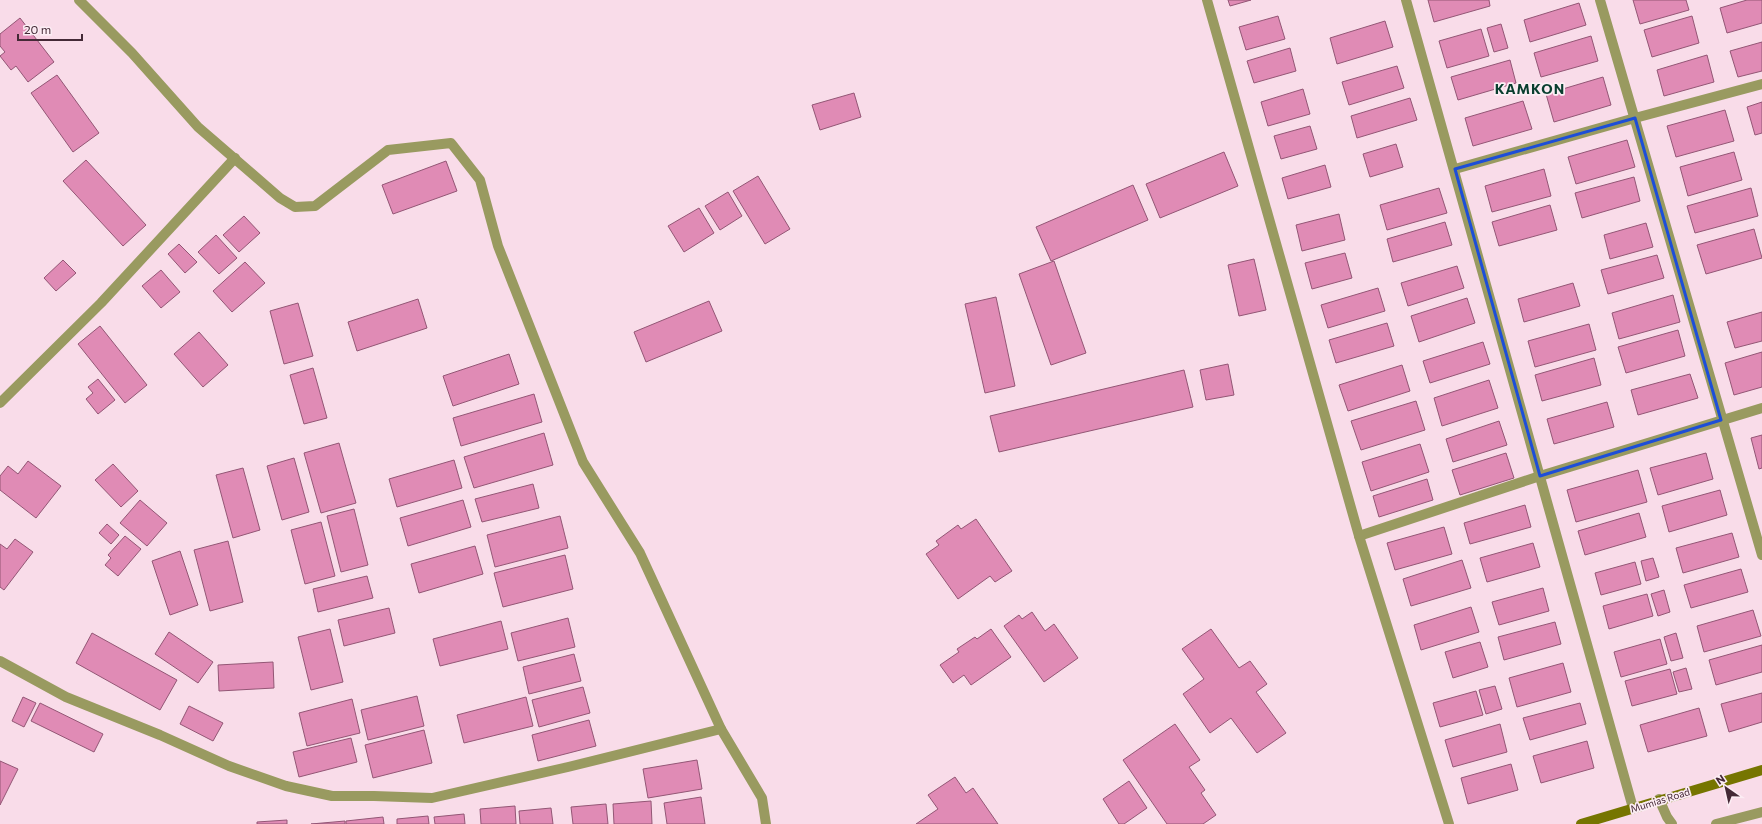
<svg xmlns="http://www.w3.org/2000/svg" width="1762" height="824" viewBox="0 0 1762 824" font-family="Commissioner,sans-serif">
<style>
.building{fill:#e08bb5;stroke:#935675}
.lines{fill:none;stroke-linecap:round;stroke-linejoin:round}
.street{stroke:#999a60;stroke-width:10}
.secondary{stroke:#767500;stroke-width:10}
.marked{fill:none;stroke:#1d4ed8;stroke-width:3;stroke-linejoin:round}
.labels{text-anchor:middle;stroke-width:3.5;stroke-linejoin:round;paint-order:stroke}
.street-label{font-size:10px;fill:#442936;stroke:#fcedf4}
.district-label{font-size:14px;font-weight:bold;letter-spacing:1px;fill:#093e2f;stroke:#fcedf4}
</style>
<rect width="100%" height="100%" fill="#f9dce9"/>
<g class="building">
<polygon points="1228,0 1251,0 1230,6"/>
<polygon points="1428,0 1489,0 1490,6 1434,22"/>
<polygon points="1633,0 1686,0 1689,10 1640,24"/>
<polygon points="1747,0 1762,0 1762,23 1727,33 1720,8"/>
<polygon points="1579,3 1586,25 1530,42 1524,20"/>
<polygon points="1278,16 1285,39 1246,50 1239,27"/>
<polygon points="1692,16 1699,43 1652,57 1644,30"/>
<polygon points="20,18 54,62 28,82 16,66 11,70 0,56 5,52 0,46 0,34"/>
<polygon points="1385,21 1393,47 1337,64 1330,38"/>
<polygon points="1501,24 1508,48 1494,52 1487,28"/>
<polygon points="1481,29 1489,56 1447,68 1439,41"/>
<polygon points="1591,36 1598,61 1541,77 1534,53"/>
<polygon points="1762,42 1762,71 1738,77 1730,51"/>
<polygon points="1290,48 1296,71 1254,83 1247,61"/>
<polygon points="1707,55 1714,82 1664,96 1657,70"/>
<polygon points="1510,60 1516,83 1458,100 1451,77"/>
<polygon points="1397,66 1404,88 1349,105 1342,82"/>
<polygon points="57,75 99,133 73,152 31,93"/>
<polygon points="1603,77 1611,105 1554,122 1546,94"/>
<polygon points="1303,89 1310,114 1268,126 1261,102"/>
<polygon points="854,93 861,117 820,130 812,105"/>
<polygon points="1410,98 1417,120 1357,138 1351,116"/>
<polygon points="1523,101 1532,129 1473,146 1465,118"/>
<polygon points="1762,102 1762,133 1755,135 1747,107"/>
<polygon points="1725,110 1734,141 1676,157 1667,126"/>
<polygon points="1310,126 1317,149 1281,159 1274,136"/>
<polygon points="1627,140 1635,167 1576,184 1568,157"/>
<polygon points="1396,144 1403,167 1370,177 1363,154"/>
<polygon points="1224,152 1238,186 1160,218 1146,184"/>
<polygon points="1734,152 1742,180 1688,196 1680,167"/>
<polygon points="86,160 146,225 123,246 63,181"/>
<polygon points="446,161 457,191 393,214 382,185"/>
<polygon points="1325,165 1331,187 1288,199 1282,178"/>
<polygon points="1544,169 1551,196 1492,212 1485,186"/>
<polygon points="758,176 790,229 765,244 733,191"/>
<polygon points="1634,177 1640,201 1582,218 1575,193"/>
<polygon points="1133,185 1148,220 1051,261 1036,227"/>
<polygon points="1439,188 1447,213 1387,230 1380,205"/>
<polygon points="1751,188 1758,216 1695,233 1687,206"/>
<polygon points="728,192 742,216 720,230 705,206"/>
<polygon points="1550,205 1557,230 1499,246 1492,222"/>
<polygon points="699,208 714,233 684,252 668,226"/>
<polygon points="1339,214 1345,240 1302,251 1296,225"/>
<polygon points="244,216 260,233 239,252 223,235"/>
<polygon points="1445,222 1452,245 1393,262 1387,239"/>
<polygon points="1646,223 1653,247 1610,259 1604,235"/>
<polygon points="1754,229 1762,258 1706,274 1697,245"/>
<polygon points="216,235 237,258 219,274 198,252"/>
<polygon points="179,244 197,262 185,273 168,254"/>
<polygon points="1345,253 1352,278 1312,289 1305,263"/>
<polygon points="1657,255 1664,278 1608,294 1601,270"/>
<polygon points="1254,259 1266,310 1239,316 1228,265"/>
<polygon points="63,260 76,273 56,291 44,278"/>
<polygon points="1054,261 1086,353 1051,365 1019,274"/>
<polygon points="245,262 265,283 232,312 213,291"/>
<polygon points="1457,266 1464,288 1408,306 1401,283"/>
<polygon points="161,270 180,292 161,308 142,286"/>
<polygon points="1573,283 1580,306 1524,322 1518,299"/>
<polygon points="1378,288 1385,311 1328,328 1321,305"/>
<polygon points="1673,295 1680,322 1619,339 1612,313"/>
<polygon points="996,297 1015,386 985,393 965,304"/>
<polygon points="1467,298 1475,323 1419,342 1411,316"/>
<polygon points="418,299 427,328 357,351 348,322"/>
<polygon points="709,301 722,331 646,362 634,332"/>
<polygon points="298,303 313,356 284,364 270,311"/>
<polygon points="1762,312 1762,341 1735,348 1727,322"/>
<polygon points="1387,323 1394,346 1336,363 1329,340"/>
<polygon points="1589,324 1596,350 1535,367 1528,341"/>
<polygon points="100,326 147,385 125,403 78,344"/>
<polygon points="1678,330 1685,356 1626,373 1618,347"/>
<polygon points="199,332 228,365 203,387 174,354"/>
<polygon points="1483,342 1490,364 1430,383 1423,361"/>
<polygon points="1762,352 1762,387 1734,395 1725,363"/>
<polygon points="509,354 519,384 453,406 443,376"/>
<polygon points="1594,358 1601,385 1542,401 1535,375"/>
<polygon points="1228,364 1234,395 1206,400 1200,370"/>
<polygon points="1402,365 1410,391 1348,411 1339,385"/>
<polygon points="313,368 327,418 304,424 290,375"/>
<polygon points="1184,370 1193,407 999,452 990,416"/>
<polygon points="1690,374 1698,398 1638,415 1631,390"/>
<polygon points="98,379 115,400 98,414 86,399 93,393 88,387"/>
<polygon points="1489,380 1498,408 1442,426 1434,398"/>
<polygon points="534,394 542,422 461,446 453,418"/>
<polygon points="1416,401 1425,430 1361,450 1351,421"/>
<polygon points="1607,402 1614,427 1554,444 1547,419"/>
<polygon points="1499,421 1507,445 1453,462 1446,439"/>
<polygon points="544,433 553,465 474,488 464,457"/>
<polygon points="1762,435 1762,468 1759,469 1751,438"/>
<polygon points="339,443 356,503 321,513 304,453"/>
<polygon points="1420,444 1429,472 1371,491 1362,462"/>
<polygon points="1506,453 1514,478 1460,495 1452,470"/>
<polygon points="1706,453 1713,479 1658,495 1650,468"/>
<polygon points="294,458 309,512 282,520 267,466"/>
<polygon points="454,460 462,488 397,507 389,479"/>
<polygon points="28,461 61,486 36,518 0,490 0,476 8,466 18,474"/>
<polygon points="113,464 138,491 121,507 95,480"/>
<polygon points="243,468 260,530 233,538 216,475"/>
<polygon points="1638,470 1647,502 1576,522 1567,490"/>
<polygon points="1427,479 1433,500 1379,517 1373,496"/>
<polygon points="533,484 539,508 482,522 475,499"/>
<polygon points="1720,490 1727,515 1669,532 1662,506"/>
<polygon points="140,500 167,523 147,546 120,523"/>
<polygon points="463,500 471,527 408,546 400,518"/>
<polygon points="1525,505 1531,527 1470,544 1464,523"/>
<polygon points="354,509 368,565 341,572 327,516"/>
<polygon points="1639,513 1646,537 1585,555 1578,531"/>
<polygon points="560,516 568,548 495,567 487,535"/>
<polygon points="976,519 1012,571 995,582 990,576 958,599 926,554 939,545 936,541 958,525 961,529"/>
<polygon points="321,522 335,576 305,584 291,530"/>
<polygon points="107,524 119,535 111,544 99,533"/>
<polygon points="1444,527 1452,554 1395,570 1387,543"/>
<polygon points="1732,533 1739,557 1683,573 1676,548"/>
<polygon points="125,536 141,549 118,576 105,565 111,558 108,555"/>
<polygon points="15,539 33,552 4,590 0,587 0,544 7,549"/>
<polygon points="228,541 243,602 210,611 194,550"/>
<polygon points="1533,543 1540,567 1487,582 1480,558"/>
<polygon points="475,546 483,574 419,593 411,564"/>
<polygon points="180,551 198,605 170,615 152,561"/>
<polygon points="565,555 573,589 503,607 494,573"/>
<polygon points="1653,558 1659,577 1646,581 1641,561"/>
<polygon points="1462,560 1471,588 1411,606 1403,579"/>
<polygon points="1635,562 1641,584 1601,595 1595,573"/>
<polygon points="1741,569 1748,592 1691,608 1684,585"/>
<polygon points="367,576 373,598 318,612 313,589"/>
<polygon points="1543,588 1549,611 1499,625 1492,602"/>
<polygon points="1664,590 1670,612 1658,616 1651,594"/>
<polygon points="1647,594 1653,616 1609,629 1603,606"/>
<polygon points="1471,607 1479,632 1421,650 1414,625"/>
<polygon points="389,608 395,633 344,646 338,620"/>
<polygon points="1753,610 1761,636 1704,652 1697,626"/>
<polygon points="1032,612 1045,631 1054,624 1078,658 1044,682 1004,626 1019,615 1022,619"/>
<polygon points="568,618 575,647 518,661 511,633"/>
<polygon points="501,621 508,649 440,666 433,639"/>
<polygon points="1555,622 1561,644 1504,660 1498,637"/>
<polygon points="330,629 343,682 311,690 298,637"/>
<polygon points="991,629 1011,657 971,685 964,675 953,683 940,665 959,652 957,649 975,637 977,639"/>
<polygon points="1211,629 1239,668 1250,661 1267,684 1256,692 1286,733 1257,753 1231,718 1210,733 1183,694 1204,679 1182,649"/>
<polygon points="169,632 213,662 198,683 155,654"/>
<polygon points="92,633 177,680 160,710 76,663"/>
<polygon points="1676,633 1683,658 1671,661 1664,637"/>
<polygon points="1660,639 1667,664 1621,677 1614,652"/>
<polygon points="1480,642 1488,667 1453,678 1445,652"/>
<polygon points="1762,645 1762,672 1716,685 1709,660"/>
<polygon points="574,654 581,681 529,694 523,667"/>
<polygon points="273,662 274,688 219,691 218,665"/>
<polygon points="1563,663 1571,692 1517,707 1509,678"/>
<polygon points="1686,668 1692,689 1679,692 1673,672"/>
<polygon points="1670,669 1677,694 1632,706 1625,681"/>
<polygon points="1495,686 1502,709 1486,714 1479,690"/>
<polygon points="583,687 590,713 539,727 532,700"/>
<polygon points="1476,691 1483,715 1440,727 1433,703"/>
<polygon points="1762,693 1762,722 1729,732 1721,704"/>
<polygon points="417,696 424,726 368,740 361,710"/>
<polygon points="23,697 36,703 24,727 12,721"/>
<polygon points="526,697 533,726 464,743 457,715"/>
<polygon points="352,699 360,733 307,746 299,713"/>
<polygon points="40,703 103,734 94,752 31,721"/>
<polygon points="1580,703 1586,724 1530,740 1523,718"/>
<polygon points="189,706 223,723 213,741 180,724"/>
<polygon points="1699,708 1707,736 1648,752 1640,725"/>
<polygon points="589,720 596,746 538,761 532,735"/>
<polygon points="1175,724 1200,760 1189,767 1205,790 1201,793 1216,815 1203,824 1167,824 1123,760"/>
<polygon points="1500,724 1507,752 1453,767 1445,740"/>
<polygon points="424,730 432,763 373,778 365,745"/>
<polygon points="351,738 357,762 299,777 293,752"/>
<polygon points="1587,741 1594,768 1541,783 1533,756"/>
<polygon points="697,760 702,789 648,798 643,769"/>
<polygon points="0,761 18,769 0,805"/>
<polygon points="1511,764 1518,790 1468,804 1461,778"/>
<polygon points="955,777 966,793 973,788 998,824 916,824 938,809 928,795"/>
<polygon points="1129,781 1147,808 1124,824 1119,824 1103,799"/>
<polygon points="701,797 705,824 667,824 664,803"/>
<polygon points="651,801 652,824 614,824 613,804"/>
<polygon points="606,804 608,824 573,824 571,807"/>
<polygon points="515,806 516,824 481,824 480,809"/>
<polygon points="551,808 553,824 520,824 519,811"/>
<polygon points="464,814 465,824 435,824 434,817"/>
<polygon points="428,816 429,824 397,824 397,819"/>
<polygon points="383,817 384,824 346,824 346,821"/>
<polygon points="287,820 287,824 257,824 257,822"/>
<polygon points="345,821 345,824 311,824"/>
</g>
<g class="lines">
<g class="street">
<polyline points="79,0 132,53 198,127 280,198 295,207 315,206 388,150 451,143 480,180 498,246 583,462 640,553 721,729 762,798 766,824"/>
<polyline points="1207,0 1359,536 1449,824"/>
<polyline points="1406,0 1633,808"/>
<polyline points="1600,0 1762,555"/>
<polyline points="1455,169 1635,118 1762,84"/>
<polyline points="0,403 101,303 235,158"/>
<polyline points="1359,536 1540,476 1762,408"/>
<polyline points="0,661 66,697 160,735 229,766 286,786 332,796 374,796 432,798 568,767 721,729"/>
<polyline points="1659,799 1667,817 1672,824"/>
<polyline points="1716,824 1762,812"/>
</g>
<polyline class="secondary" points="1581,824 1762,770"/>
</g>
<path class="marked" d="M1635,118L1721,420L1540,476L1455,169Z"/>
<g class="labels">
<g class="street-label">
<text transform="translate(1660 800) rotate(-17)" y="4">Mumias Road</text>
</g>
<g class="district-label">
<text x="1530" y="94">KAMKON</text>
</g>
</g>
<g transform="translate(1726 788) rotate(326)" stroke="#fcedf4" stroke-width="3" paint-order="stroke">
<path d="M0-3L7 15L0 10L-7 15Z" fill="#442936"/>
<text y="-6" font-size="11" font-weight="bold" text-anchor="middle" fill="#442936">N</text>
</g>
<path d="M18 34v6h64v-6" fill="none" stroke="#442936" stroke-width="2"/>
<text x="24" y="34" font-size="12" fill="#442936" stroke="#fcedf4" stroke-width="3" paint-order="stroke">20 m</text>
</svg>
